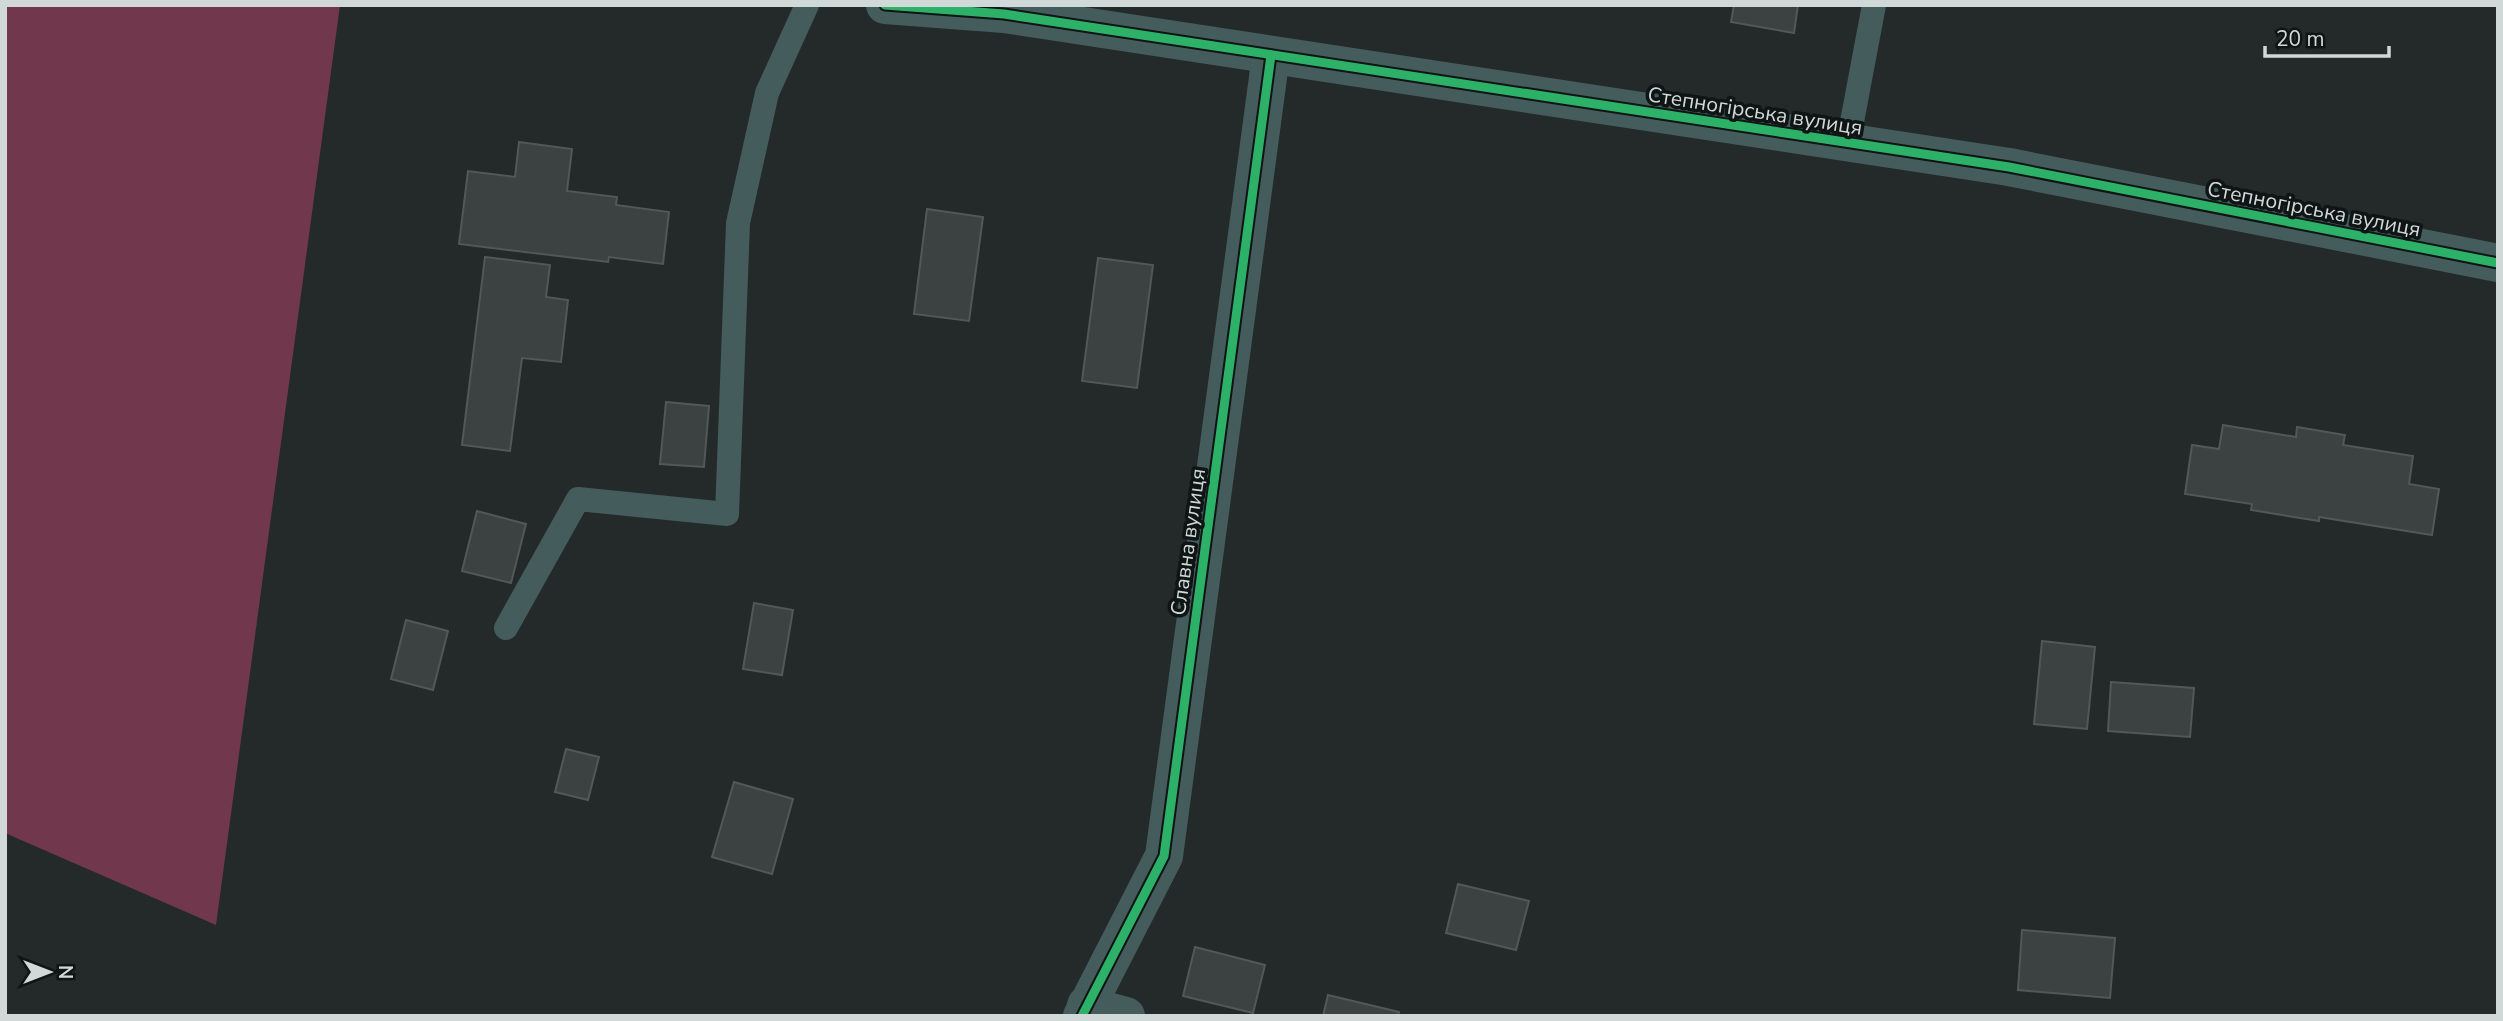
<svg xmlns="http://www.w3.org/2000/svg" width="2503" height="1021" viewBox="0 0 2503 1021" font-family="'Nunito Sans',sans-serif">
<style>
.green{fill:#71384d}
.building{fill:#3c4242;stroke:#525757;stroke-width:2}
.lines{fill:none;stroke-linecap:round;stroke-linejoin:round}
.service{stroke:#445c5c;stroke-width:24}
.minor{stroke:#445c5c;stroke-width:38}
.cycleway-casing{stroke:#0f1414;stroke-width:13}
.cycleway{stroke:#2db169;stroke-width:9}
.labels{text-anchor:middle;stroke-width:7;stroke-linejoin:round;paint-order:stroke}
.street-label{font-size:21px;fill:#d0d8d8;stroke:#0f1414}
</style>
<rect width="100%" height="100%" fill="#242a2a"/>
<polygon class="green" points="5,5 340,5 216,925 5,833"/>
<g class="building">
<polygon points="1734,5 1798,5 1794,33 1731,22"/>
<polygon points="519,142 572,149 567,191 617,197 616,205 669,212 663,264 609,257 608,262 459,244 468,171 515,177"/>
<polygon points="927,209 983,217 969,321 914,314"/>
<polygon points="485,257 550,265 546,297 568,300 561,362 522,358 510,451 462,445"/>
<polygon points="1098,258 1153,265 1137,388 1082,381"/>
<polygon points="666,402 709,406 704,467 660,464"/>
<polygon points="2223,425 2296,437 2297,427 2345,435 2343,445 2413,456 2409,484 2439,489 2432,535 2319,517 2319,521 2251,510 2252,504 2185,494 2192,445 2219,449"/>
<polygon points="477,511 526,524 511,583 462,571"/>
<polygon points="754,603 793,610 782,675 743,669"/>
<polygon points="406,620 448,631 433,690 391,679"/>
<polygon points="2042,641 2095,647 2087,729 2034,724"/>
<polygon points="2111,682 2194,688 2190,737 2108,731"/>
<polygon points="566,749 599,757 588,800 555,792"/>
<polygon points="734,782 793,799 772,874 712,857"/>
<polygon points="1458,884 1529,901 1516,950 1446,933"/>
<polygon points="2022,930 2115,938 2110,998 2018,990"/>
<polygon points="1195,947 1265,965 1253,1013 1183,996"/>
<polygon points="1328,995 1399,1012 1398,1016 1323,1016"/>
</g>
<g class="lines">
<g class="service">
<polyline points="1848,143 1874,5"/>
<polyline points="506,628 578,499 727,514 738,223 767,93 807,5"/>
</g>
<g class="minor">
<polyline points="885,5 1004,14 2009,167 2498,263"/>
<polyline points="1086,1005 1126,1016"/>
<polyline points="1082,1016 1164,856 1271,55"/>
</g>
<defs>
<g id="cycleway">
<polyline points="885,5 1004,14 2009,167 2498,263"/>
<polyline points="1082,1016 1164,856 1271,55"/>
</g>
</defs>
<use href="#cycleway" class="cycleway-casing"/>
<use href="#cycleway" class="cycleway"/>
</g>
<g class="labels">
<g class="street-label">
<text transform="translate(1755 111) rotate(9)" y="7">Степногірська вулиця</text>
<text transform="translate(2314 209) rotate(11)" y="7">Степногірська вулиця</text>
<text transform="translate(1188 542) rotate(-82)" y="7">Славна вулиця</text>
</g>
</g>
<rect width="2503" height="1021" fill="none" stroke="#d0d8d8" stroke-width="14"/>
<g transform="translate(49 972) rotate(90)" stroke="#0f1414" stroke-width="5" paint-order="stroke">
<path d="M0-5L12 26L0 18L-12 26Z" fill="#d0d8d8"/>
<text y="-10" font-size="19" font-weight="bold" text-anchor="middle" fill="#d0d8d8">N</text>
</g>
<path d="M2265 46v10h124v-10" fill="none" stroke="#d0d8d8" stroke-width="3.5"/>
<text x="2276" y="46" font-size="21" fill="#d0d8d8" stroke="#0f1414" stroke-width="5" paint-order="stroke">20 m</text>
</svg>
